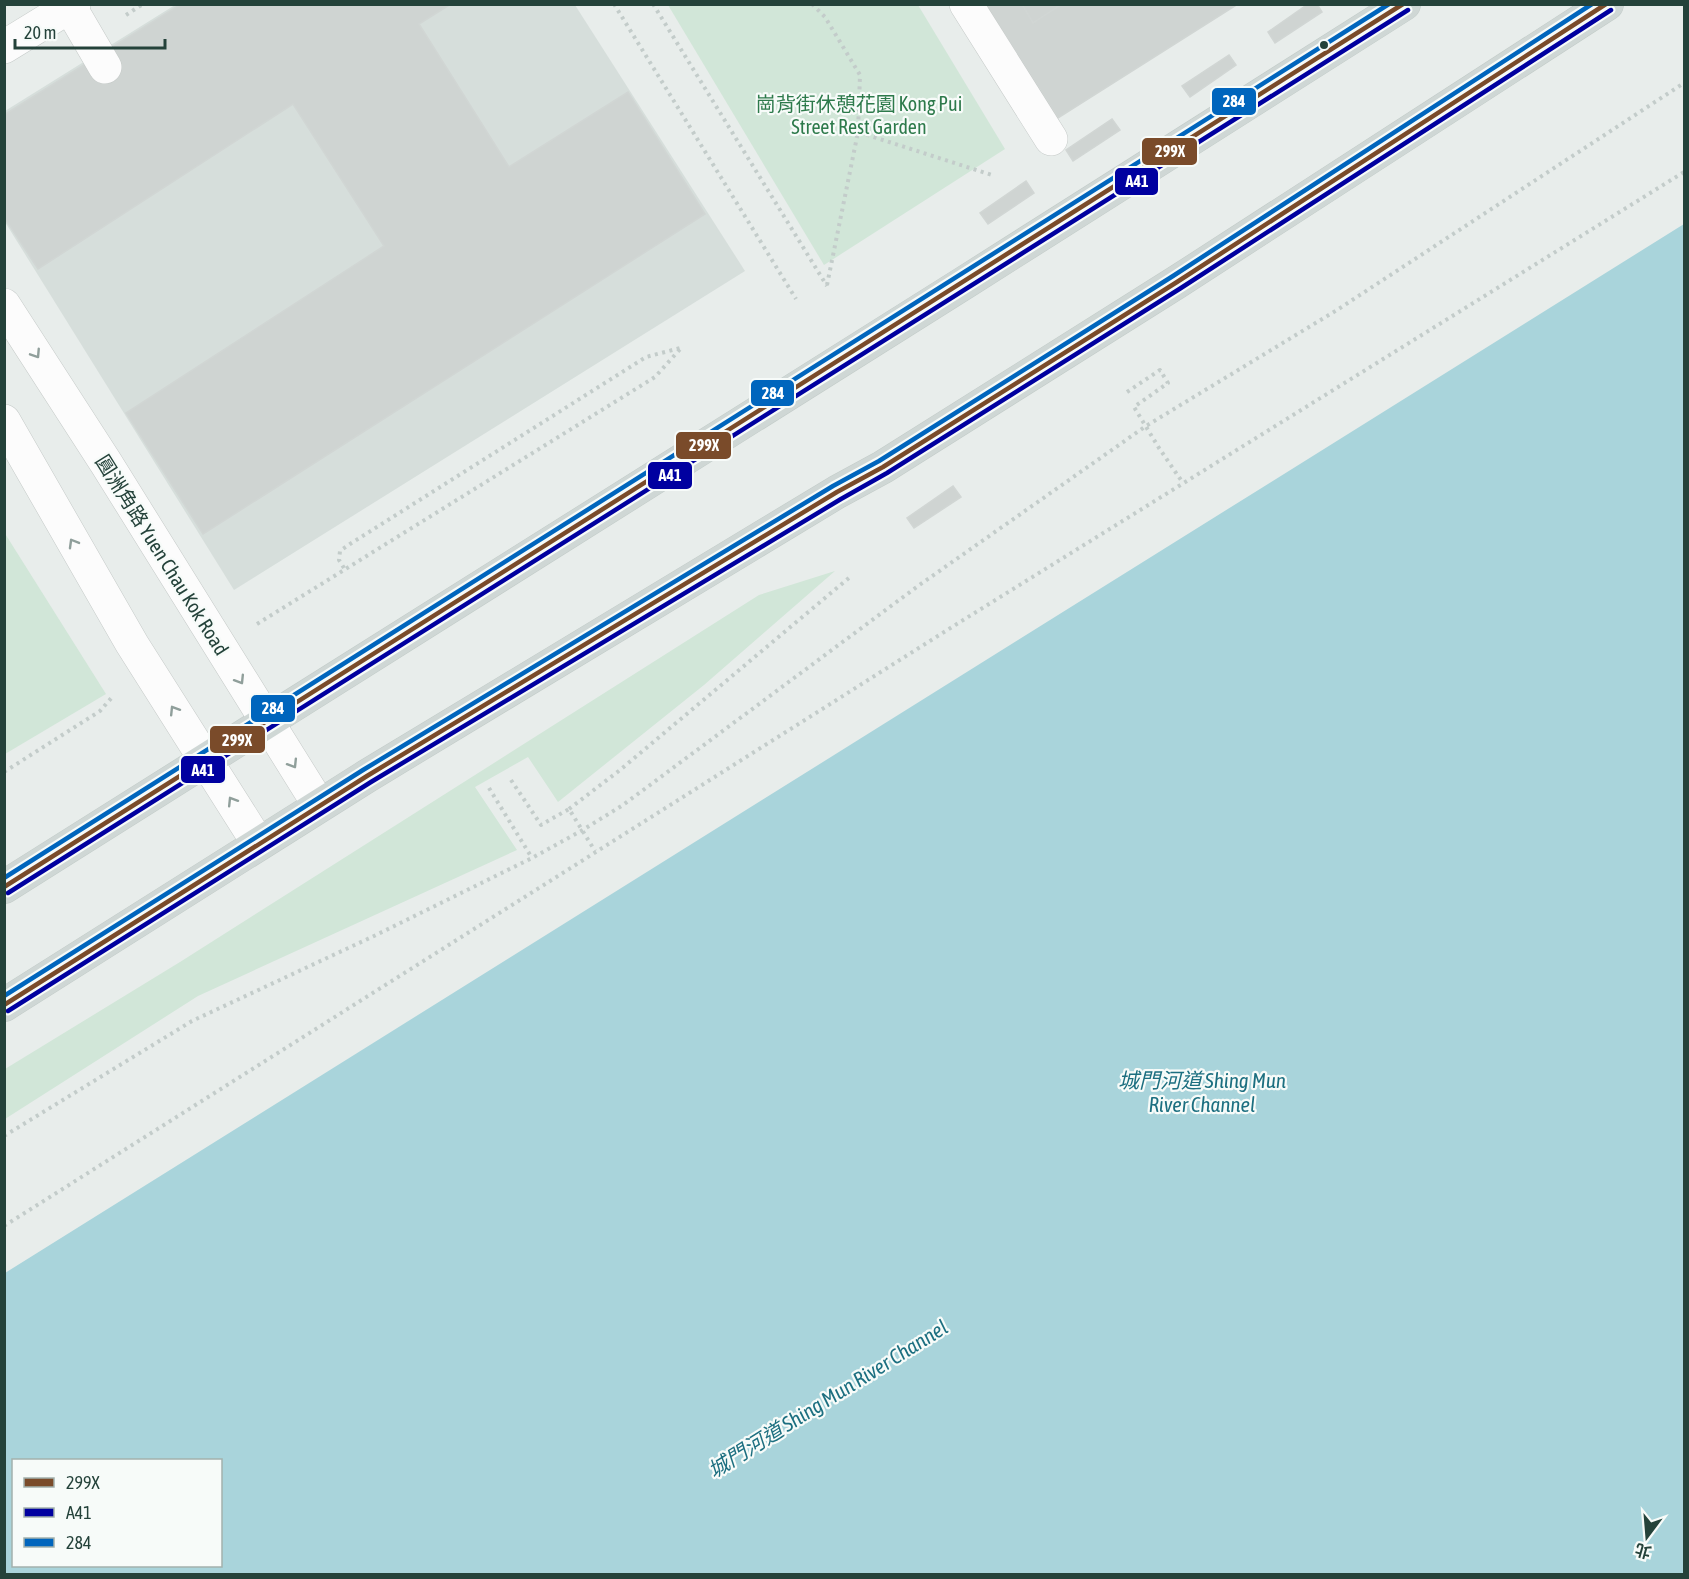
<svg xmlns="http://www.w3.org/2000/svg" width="1689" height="1579" viewBox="0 0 1689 1579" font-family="'Asap Condensed','Noto Sans TC',sans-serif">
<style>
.built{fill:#d6dedb}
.green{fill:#d1e6d8}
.water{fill:#a9d4db;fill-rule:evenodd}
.building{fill:#cfd4d2;stroke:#d1d6d4;stroke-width:1.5}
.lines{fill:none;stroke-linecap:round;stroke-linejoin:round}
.minor-casing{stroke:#c5cac8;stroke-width:34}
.major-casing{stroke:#c3ccc9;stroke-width:34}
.path{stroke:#c3ccca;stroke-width:4;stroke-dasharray:3 4.5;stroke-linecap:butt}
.minor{stroke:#fcfcfc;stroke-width:33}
.major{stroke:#cfd7d5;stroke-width:33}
.bus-1-casing{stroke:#f7fbf9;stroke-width:9}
.bus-2-casing{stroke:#f7fbf9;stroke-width:9}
.bus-3-casing{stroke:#f7fbf9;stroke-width:9}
.bus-1{stroke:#7a4b2a;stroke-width:4.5}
.bus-2{stroke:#0000a0;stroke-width:4.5}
.bus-3{stroke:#0065bd;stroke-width:4.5}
.oneway{stroke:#909f9b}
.bus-dot{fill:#24423a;stroke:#f7fbf9;stroke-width:2}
.labels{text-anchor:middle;stroke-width:4.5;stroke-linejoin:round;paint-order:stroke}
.park-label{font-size:20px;fill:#2d7a4b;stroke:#f7fbf9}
.street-label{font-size:20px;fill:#24423a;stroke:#f7fbf9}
.water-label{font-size:21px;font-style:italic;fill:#1c6f80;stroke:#f7fbf9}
.line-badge{stroke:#f7fbf9;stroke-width:2}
.badge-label{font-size:16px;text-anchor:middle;font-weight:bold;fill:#fff}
</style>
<rect width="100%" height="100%" fill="#e8edeb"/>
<polygon class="built" points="175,5 575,5 745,271 234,590 5,222 5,111"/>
<g class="green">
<polygon points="668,5 918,5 1005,149 824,265"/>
<polygon points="4,532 106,694 5,754 4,754"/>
<polygon points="835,571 704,685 558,802 528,757 475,787 517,850 198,996 5,1119 5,1069 180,962 759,595"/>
</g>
<path class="water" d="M1684,224V1574H5V1273ZM14,1460H220V1566H14Z"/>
<g class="building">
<polygon points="181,4 451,4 419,24 509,167 628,92 705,214 203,534 126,413 384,246 293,104 38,269 4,217 4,115"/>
<polygon points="983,4 1006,4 990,15"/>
<polygon points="985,4 1238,4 1058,118"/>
<polygon points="1022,4 1062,4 1033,23"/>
<polygon points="1308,4 1317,4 1322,12 1275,43 1268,32"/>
<polygon points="1229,55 1236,65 1190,97 1182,86"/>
<polygon points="1112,119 1120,130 1073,161 1066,150"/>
<polygon points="1026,181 1034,193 988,224 980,213"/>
<polygon points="953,486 961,497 914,528 907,518"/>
</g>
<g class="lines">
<defs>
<g id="minor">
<polyline points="966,4 1051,139"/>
<polyline points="70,7 105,67"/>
<polyline points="4,47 74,4"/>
<polyline points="4,305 106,463 319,805"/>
<polyline points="4,421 132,644 258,843"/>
</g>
<g id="major">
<path d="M4,887C470,592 939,301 1404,4"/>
<polyline points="4,1005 367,776 837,492 883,467 1177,282 1607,4"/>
</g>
</defs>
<use href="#minor" class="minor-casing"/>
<use href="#major" class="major-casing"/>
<g class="path">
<polyline points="614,4 796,299"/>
<polyline points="653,4 827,286"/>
<polyline points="812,4 825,17 860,75 858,132"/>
<polyline points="126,15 143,4"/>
<polyline points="827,285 858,132 995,176"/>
<polyline points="1127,392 1160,370 1168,383 1134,407 1159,448 1183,483"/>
<polyline points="344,568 339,560 340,551 350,544 646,357 680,348"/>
<polyline points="257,624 655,377 682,347"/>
<polyline points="4,772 100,711 114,695"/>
<polyline points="511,780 541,825 569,809 595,851"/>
<polyline points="489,788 532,858"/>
<polyline points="569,809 620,770 850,577"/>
<polyline points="4,1136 192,1021 374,936 532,858 581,831 623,805 918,586 1146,426 1337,310 1684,83"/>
<polyline points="4,1226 952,627 1684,172"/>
</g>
<use href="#minor" class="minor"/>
<use href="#major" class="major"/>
<defs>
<g id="bus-1">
<polyline points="4,887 1403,4"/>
<polyline points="4,1005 367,776 837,492 883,467 1177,282 1606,4"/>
</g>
<g id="bus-2">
<polyline points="8,893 1408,10"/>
<polyline points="8,1011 371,782 841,499 887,473 1181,288 1611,10"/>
</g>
<g id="bus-3">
<polyline points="4,878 1389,4"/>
<polyline points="4,996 363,770 833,486 879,461 1173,276 1592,4"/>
</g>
</defs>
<use href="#bus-1" class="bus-1-casing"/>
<use href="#bus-2" class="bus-2-casing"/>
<use href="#bus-3" class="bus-3-casing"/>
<use href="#bus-1" class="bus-1"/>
<use href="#bus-2" class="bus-2"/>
<use href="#bus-3" class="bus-3"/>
</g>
<defs><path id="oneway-chevron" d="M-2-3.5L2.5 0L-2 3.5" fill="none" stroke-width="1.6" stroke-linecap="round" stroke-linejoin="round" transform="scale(1.5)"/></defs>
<g class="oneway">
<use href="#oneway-chevron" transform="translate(36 354) rotate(57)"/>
<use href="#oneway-chevron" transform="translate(73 543) rotate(-120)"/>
<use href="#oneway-chevron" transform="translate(240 680) rotate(58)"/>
<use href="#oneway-chevron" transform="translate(174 710) rotate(-122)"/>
<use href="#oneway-chevron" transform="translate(293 764) rotate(58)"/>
<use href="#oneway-chevron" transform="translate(232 801) rotate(-122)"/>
</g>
<circle class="bus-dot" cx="1324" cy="45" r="5"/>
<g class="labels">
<g class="park-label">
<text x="859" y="111">崗背街休憩花園 Kong Pui<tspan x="859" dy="23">Street Rest Garden</tspan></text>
</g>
<g class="street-label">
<text transform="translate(162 555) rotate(58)" y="7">圓洲角路 Yuen Chau Kok Road</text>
</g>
<g class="water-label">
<text x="1202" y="1088">城門河道 Shing Mun<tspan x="1202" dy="24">River Channel</tspan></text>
<text transform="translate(828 1399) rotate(-32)" y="7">城門河道 Shing Mun River Channel</text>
</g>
</g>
<g class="line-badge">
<rect x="1211" y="87" width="46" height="29" rx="6" fill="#0065bd"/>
<rect x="1141" y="137" width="57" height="29" rx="6" fill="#7a4b2a"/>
<rect x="1114" y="167" width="45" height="29" rx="6" fill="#0000a0"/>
<rect x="750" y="379" width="45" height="28" rx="6" fill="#0065bd"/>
<rect x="675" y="431" width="57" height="29" rx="6" fill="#7a4b2a"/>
<rect x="647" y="461" width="46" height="29" rx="6" fill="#0000a0"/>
<rect x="250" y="694" width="46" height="29" rx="6" fill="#0065bd"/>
<rect x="209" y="725" width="57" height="29" rx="6" fill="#7a4b2a"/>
<rect x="180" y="755" width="46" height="29" rx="6" fill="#0000a0"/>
</g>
<g class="badge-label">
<text x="1234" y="107">284</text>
<text x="1170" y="157">299X</text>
<text x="1137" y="187">A41</text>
<text x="773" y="399">284</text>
<text x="704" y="451">299X</text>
<text x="670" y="481">A41</text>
<text x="273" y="714">284</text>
<text x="237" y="746">299X</text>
<text x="203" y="776">A41</text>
</g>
<rect width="1689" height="1579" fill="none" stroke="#24423a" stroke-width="12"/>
<rect x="12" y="1459" width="210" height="108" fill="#f7fbf9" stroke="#a3b1ad" stroke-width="1.5"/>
<rect x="24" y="1478" width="30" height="9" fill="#7a4b2a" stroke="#a3b1ad" stroke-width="1.5"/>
<text x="66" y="1489" font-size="18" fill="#24423a">299X</text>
<rect x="24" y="1508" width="30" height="9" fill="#0000a0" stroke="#a3b1ad" stroke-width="1.5"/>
<text x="66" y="1519" font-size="18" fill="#24423a">A41</text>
<rect x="24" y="1538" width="30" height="9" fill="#0065bd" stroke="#a3b1ad" stroke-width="1.5"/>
<text x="66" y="1549" font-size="18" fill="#24423a">284</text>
<g transform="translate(1647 1537) rotate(196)" stroke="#f7fbf9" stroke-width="4.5" paint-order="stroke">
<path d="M0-4.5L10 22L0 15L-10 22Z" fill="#24423a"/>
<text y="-9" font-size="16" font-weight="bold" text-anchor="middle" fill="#24423a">北</text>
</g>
<path d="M15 39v9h150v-9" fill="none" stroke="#24423a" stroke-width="3"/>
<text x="24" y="39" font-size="18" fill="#24423a" stroke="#f7fbf9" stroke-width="4.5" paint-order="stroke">20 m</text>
</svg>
